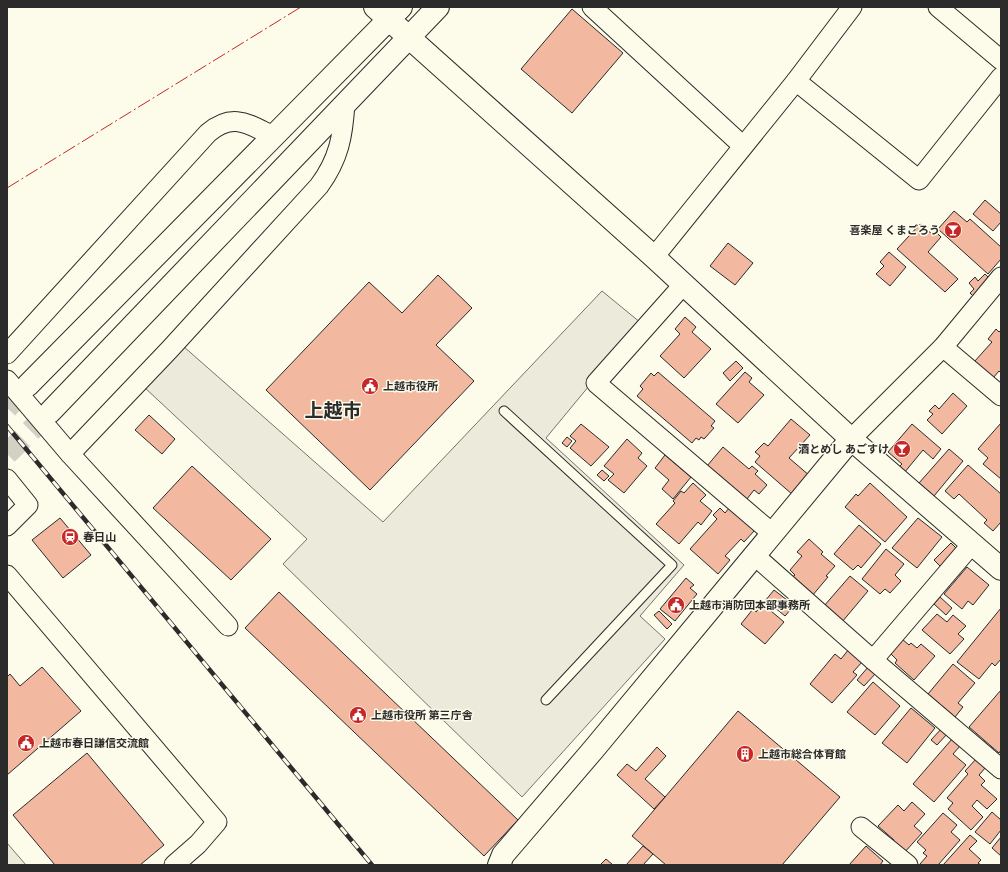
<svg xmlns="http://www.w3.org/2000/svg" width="1008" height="872" viewBox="0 0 1008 872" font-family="'Roboto Condensed','Noto Sans JP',sans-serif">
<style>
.parking{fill:#eceadb;stroke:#74746e}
.building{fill:#f2b8a0;stroke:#2b2b2b}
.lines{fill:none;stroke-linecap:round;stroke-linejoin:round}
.secondary-tunnel{stroke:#d3d1c4;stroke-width:22;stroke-dasharray:22 11;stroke-linecap:butt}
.lane-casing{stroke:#2b2b2b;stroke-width:11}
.street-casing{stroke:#2b2b2b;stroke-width:21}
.secondary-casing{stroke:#2b2b2b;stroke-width:24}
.lane{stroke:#fdfbea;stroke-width:9}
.street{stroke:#fdfbea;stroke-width:19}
.secondary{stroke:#fdfbea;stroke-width:22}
.rail-casing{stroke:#2b2b2b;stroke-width:4.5}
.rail{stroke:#fdfbea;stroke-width:3;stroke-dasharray:9;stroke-linecap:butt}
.power{stroke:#c62828;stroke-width:1;stroke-dasharray:14 3 2 3;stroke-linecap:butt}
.labels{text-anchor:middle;stroke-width:3;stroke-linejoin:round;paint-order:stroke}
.poi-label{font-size:11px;font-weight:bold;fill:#2b2b2b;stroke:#fdfbea;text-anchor:start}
.town-label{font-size:19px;font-weight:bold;fill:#2b2b2b;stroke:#fdfbea}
</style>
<rect width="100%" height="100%" fill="#fdfbea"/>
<g class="parking">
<polygon points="602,291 641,323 546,438 684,565 640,616 665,639 522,797 283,564 307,539 144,387 183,346 383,522"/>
<polygon points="7,843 26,865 7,865"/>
</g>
<g class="building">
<polygon points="572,9 623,53 572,113 521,69"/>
<polygon points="985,200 1001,214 1001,222 993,231 973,214"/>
<polygon points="954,211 967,222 970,219 1001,247 1001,259 988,274 938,229"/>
<polygon points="920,224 932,234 935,231 941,237 928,252 958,279 945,292 897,249"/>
<polygon points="728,243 753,263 735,285 710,266"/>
<polygon points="889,252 906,267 890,286 876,274 884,266 880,262"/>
<polygon points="985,274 993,282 978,301 970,293 974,289 969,283 975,277 978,281"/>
<polygon points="438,275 472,308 436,345 474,381 370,490 266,390 369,282 402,313"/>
<polygon points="685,317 696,327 692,332 711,349 684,378 660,356 680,334 675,329"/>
<polygon points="996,329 999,332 1001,330 1001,373 999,371 993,378 974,362 992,342 988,339"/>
<polygon points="736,361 743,368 730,381 723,373"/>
<polygon points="658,372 715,421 711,426 714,428 704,439 701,437 699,440 696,438 692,443 637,396 643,389 640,386 651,373 654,376"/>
<polygon points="745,372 752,378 749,382 764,395 738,423 716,404"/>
<polygon points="953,393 967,406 942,434 927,420 933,414 929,411 935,405 939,409"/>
<polygon points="149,415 175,439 162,454 135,430"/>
<polygon points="791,419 810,435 789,458 810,476 793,495 755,462 760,456 755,452 764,443 768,446"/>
<polygon points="1001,423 1001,479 983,464 988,458 978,449"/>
<polygon points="581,424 609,447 591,466 570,448 576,441 570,436"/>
<polygon points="912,424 941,449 933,459 923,450 904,473 898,468 902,464 888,452"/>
<polygon points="567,437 572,441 567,447 562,443"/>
<polygon points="627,439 642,453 638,458 647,466 624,493 608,480 614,474 604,466"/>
<polygon points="723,447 749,469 752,466 758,471 755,474 767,485 759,494 754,490 747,499 707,466"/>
<polygon points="949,449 963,461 934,496 919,483"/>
<polygon points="665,455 691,477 673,499 662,489 669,480 655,468"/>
<polygon points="968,465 1001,494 1001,522 993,531 984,523 987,520 959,494 954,499 945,491"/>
<polygon points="192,466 271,539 231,580 153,508"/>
<polygon points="602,470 609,476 604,481 597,475"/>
<polygon points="693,483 706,495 700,501 712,511 701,525 698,522 679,544 656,524 675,503 673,501 681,491 684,493"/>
<polygon points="870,483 907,517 885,542 845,507 856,494 858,496"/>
<polygon points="730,507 755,530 744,542 741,539 725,556 730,560 718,574 690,549 717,519 713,515 720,508 725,513"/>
<polygon points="60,518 91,555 63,578 32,540"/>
<polygon points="918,518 942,537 917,568 892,548"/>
<polygon points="859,525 881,544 861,568 858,565 853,570 834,554"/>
<polygon points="809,539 823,552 821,554 835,566 826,576 828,577 812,596 791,578 795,575 790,570 802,556 797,552"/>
<polygon points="951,543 959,551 942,568 934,560"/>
<polygon points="886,549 904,564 895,575 901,581 890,593 885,589 880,594 862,579"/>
<polygon points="967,567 989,585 973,605 968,601 962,609 944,594"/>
<polygon points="850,576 868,591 842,622 824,606"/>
<polygon points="686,578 694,585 690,588 697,594 675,621 660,609"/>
<polygon points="774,590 787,600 784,604 791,609 785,616 774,607 771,611 784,622 765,644 741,624 753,609 756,612"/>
<polygon points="279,592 518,820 484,856 245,628"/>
<polygon points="940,597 952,608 946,615 934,604"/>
<polygon points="1001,608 1001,659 995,666 992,663 979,679 957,662"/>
<polygon points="659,611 672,624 667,629 654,615"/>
<polygon points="937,614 947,622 953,615 966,626 958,634 964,639 950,654 922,630"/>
<polygon points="902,639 909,645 911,643 917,648 921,644 935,656 914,680 895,663 897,660 890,653"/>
<polygon points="849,649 863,661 853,672 857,675 832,703 810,684 835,654 841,659"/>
<polygon points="953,664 975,683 958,703 963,707 955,717 928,694"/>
<polygon points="869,666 876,673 864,686 857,680"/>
<polygon points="42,667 81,711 7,775 7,677 10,674 20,686"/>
<polygon points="873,682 900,706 875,735 847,712"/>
<polygon points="1001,690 1001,750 999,753 969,727"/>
<polygon points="911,708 935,728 907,763 882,743"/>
<polygon points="738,711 840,797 782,865 666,865 632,836"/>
<polygon points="942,728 948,733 937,745 931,740"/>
<polygon points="952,739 960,746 953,754 966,765 934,802 913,784"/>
<polygon points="657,747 666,756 645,779 665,797 654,809 617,775 627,764 636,771"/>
<polygon points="87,753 164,845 140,865 55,865 13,815"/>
<polygon points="977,758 986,767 979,775 985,781 981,785 997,799 987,809 977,800 972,806 983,817 971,830 948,809 953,803 947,798 968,774 965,771"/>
<polygon points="912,802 925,814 914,826 922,833 904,853 892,843 894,840 878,826 898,805 904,811"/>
<polygon points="992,812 1001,820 1001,830 990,844 975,832"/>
<polygon points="943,813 957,825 951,832 960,840 938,865 921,865 920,864 927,856 923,853 926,850 917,842"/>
<polygon points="970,835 977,841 969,849 981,860 978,863 981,865 943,865"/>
<polygon points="1001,837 1001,856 992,848"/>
<polygon points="643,846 653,854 643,865 626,865"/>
<polygon points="866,846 883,861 880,865 849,865"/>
<polygon points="606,859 613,865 600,865"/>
</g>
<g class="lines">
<g class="secondary-tunnel">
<polyline points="7,408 28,385"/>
<polyline points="7,454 50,412"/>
</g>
<defs>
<polyline id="lane" points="504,411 672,565 546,700"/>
<g id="street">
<polyline points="592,7 743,146"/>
<polyline points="938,7 1001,60"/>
<polyline points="796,81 919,180 1001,77"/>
<polyline points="654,257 796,81 852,7"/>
<polyline points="684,284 596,383 772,533"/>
<polyline points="943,347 1001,396"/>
<path d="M7,354L208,133C233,112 248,124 273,136"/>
<polyline points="7,380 70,454 228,626"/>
<polyline points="851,439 943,347 1001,277"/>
<path d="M70,454L170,349L319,186C339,159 343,136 345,103"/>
<polyline points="7,479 28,505 7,526"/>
<polyline points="754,555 873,660 1001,769"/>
<polyline points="7,575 217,822 198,844 174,865"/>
<polyline points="873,660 972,544"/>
<polyline points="861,827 908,865"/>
</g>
<g id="secondary">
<polyline points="375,7 654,257 851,439 1001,569"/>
<polyline points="28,385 401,7"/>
<polyline points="50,412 438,7"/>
<polyline points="499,865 503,855 593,750 851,439"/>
</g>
</defs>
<use href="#lane" class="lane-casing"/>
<use href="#street" class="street-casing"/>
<use href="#secondary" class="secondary-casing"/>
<use href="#lane" class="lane"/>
<use href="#street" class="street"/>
<use href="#secondary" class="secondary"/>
<defs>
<polyline id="rail" points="7,426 372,865"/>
</defs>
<use href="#rail" class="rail-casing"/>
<use href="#rail" class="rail"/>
<polyline class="power" points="7,188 301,7"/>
</g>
<defs>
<symbol id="bar-disc" viewBox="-11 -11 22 22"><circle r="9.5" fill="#c62828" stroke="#fdfbea"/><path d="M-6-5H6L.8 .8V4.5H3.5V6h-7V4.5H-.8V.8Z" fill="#fff"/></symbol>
<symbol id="civic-disc" viewBox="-11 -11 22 22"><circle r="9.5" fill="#c62828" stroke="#fdfbea"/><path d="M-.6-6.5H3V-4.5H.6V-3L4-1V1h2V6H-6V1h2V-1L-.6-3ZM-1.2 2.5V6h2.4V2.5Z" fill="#fff"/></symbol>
<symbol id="station-disc" viewBox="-11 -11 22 22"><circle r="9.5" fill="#c62828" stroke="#fdfbea"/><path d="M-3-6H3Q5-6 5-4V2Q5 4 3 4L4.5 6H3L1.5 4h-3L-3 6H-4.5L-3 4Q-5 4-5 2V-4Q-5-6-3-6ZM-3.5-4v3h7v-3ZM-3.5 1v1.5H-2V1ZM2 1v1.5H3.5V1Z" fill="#fff"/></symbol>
<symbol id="building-disc" viewBox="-11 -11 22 22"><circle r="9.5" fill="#c62828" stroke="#fdfbea"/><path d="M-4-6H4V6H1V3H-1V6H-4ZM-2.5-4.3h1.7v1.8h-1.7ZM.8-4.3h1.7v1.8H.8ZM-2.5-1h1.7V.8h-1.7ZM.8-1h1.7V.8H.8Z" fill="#fff"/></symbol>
</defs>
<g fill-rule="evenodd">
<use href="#bar-disc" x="943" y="220" width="20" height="20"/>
<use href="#civic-disc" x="360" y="376" width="20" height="20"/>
<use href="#bar-disc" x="892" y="439" width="20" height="20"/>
<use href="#station-disc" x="60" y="527" width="20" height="20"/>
<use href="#civic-disc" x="666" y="595" width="20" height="20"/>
<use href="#civic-disc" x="348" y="705" width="20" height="20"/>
<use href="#civic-disc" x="16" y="733" width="20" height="20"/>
<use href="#building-disc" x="735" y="744" width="20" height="20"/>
</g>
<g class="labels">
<g class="poi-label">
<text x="940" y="234" text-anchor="end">喜楽屋 くまごろう</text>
<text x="383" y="390">上越市役所</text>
<text x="889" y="453" text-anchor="end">酒とめし あごすけ</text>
<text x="83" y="541">春日山</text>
<text x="689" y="609">上越市消防団本部事務所</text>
<text x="371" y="719">上越市役所 第三庁舎</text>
<text x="39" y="747">上越市春日謙信交流館</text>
<text x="758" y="758">上越市総合体育館</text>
</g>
<g class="town-label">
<text x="333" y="417">上越市</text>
</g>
</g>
<rect width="1008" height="872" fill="none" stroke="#2b2b2b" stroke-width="16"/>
</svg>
